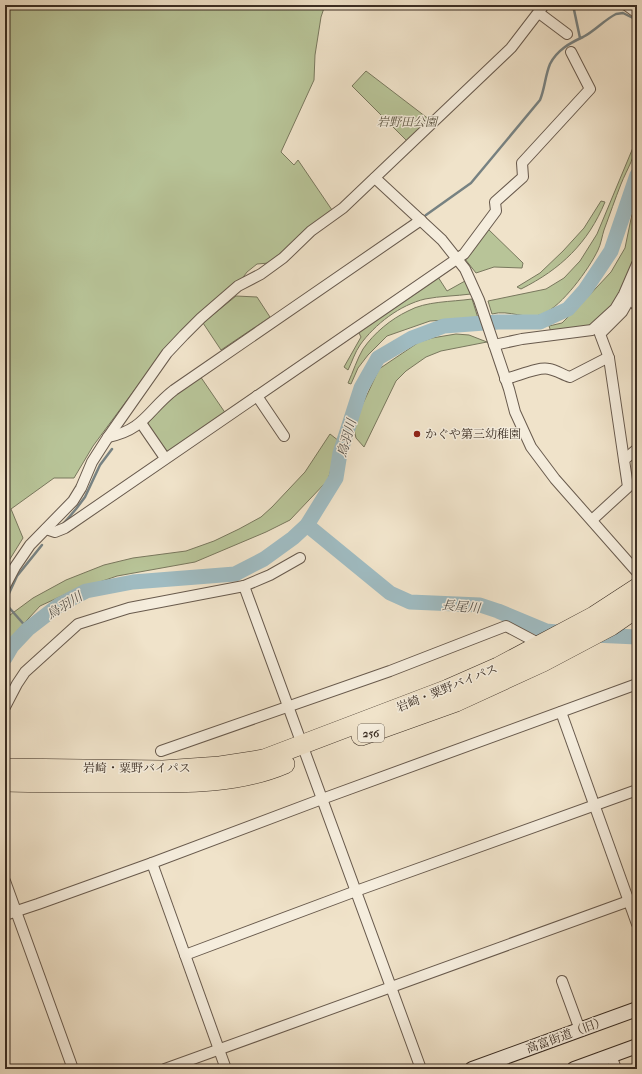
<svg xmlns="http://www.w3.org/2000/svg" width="642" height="1074" viewBox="0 0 642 1074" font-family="'IM FELL French Canon','Noto Serif JP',serif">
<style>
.green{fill:#b8c498;stroke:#79785e}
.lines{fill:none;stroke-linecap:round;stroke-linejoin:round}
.stream{stroke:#778282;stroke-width:2.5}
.river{stroke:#9fbbc1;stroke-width:15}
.street-casing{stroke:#685a4d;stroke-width:12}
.secondary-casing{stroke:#3a2d23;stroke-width:16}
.highway-casing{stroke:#3a2d23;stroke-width:20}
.street{stroke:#f5eddd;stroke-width:10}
.secondary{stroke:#f5eddd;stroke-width:14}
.highway{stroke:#f0e3ca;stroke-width:19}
.poi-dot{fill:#8f2418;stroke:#f5eddd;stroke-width:1.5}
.labels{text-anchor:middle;stroke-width:3;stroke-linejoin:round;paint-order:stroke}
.shield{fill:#f5eddd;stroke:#72675b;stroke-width:1}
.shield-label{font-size:11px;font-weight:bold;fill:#3a2d23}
.park-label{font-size:12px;font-style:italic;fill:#5a5340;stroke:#f5eddd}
.poi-label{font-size:12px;fill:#3a2d23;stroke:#f5eddd;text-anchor:start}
.street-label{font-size:12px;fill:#3a2d23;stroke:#f5eddd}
.water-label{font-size:13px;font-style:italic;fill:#53504a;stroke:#f5eddd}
</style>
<rect width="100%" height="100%" fill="#f0e3ca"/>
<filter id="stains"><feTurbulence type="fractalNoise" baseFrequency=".005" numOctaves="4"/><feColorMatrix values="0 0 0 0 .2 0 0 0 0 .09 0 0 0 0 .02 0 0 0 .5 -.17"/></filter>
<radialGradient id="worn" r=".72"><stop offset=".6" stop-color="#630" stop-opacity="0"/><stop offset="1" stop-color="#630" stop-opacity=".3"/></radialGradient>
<g class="green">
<polygon points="5,5 325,5 321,17 315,55 314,80 281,152 294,165 298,160 332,210 269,263 257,264 247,272 232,292 170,342 93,446 74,478 54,478 11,509 23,538 5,567"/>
<polygon points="366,71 430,120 408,142 352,86"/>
<path d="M637,138C637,154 627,169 621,184C615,199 610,214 604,230C602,236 601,244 598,250C589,269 562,306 543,314C527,321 509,309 492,314L488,301L546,289L564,278L580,261L597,234Z"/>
<path d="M601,201L605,202C588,243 561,269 521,289L517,287L540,273L563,251L584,228Z"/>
<polygon points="637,203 637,258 623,289 612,306 600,320 582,329 551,332 549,326 562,323 583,302 611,272 625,248 632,214"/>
<polygon points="488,229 523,263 522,268 494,267 476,273 465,259"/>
<path d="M438,277L447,291L465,281L471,294C456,296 440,296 425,299C400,305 375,324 360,345C355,352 352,362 348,370L344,367L361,337L358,331Z"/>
<polygon points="236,296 257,297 270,317 221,350 203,323"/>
<path d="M472,299L478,318L430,321L387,336L368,355L358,368L351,384L348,383C353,372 357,359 363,349C374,333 391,319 408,311C426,301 451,302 472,299Z"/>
<polygon points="456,334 469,335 487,342 441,351 426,357 406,371 396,381 364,447 356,438 353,425 379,369 419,342 432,338"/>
<polygon points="200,376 226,414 163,456 143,429 169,399"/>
<polygon points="330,434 339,441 328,480 290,520 266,532 195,562 117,576 68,593 40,606 5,644 5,621 10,615 33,598 66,580 104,565 133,558 186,551 214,541 239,529 261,517 272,507 305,472"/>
</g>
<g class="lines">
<g class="stream">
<polyline points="573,5 580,38"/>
<path d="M426,215L471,183L540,100C545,88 545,76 550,64C557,50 570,43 583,37C595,31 604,20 616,14L623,13L637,20"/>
<polyline points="64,523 76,509 85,497 100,465 112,449"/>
<polyline points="5,602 17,576 42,545"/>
<polyline points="5,603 28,629"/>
</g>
<g class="river">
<polyline points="307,525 390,593 410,602 480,605 498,611 546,631 567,633"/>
<polyline points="593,635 637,637"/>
<polyline points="5,658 12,646 28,629 59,605 86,591 133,582 235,574 264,559 293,538 307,525 336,478 340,453 361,388 378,358 412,338 444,326 498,322 540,322 568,309 585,290 611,251 637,175"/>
</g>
<defs>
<g id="street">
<polyline points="626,5 637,13"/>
<polyline points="539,13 567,34"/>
<polyline points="375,178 442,240 465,269 479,300 509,389 515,412 531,447 555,479 637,572"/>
<polyline points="630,298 637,306"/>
<polyline points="494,345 522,339 592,330 615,309 624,294 637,264"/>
<path d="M505,379C516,377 539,366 549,369C556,370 563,375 570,377L605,359L609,358"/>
<polyline points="257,396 284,436"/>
<polyline points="141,423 165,458"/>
<path d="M108,437C144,430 148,410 174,390L421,220"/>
<polyline points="624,460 609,358 600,334 622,312 630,298 637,279"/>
<polyline points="592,520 628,487 624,460 637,449"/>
<polyline points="46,529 55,532 65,528 464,254 496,211 495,202 523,177 522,163 590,89 571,52"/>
<polyline points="5,586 15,567 30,545 73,501 81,488 92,462 108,437 167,353 184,335 201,318 238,286 261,274 283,258 311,231 343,208 511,48 544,5"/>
<polyline points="244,586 421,1069"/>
<polyline points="5,707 17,684 25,672 78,624 129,608 244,586 270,575 300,558"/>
<polyline points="561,712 637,924"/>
<polyline points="161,751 390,671 506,626 540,644"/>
<polyline points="152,863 226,1069"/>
<polyline points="5,881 73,1069"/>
<polyline points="5,915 38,904 152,863 322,799 637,684"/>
<polyline points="185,955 356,891 637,790"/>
<polyline points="562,981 580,1030"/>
<polyline points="611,1055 616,1069"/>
<polyline points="165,1069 637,898"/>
</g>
<g id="secondary">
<polyline points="472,1069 637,1009"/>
<polyline points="574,1069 637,1046"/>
</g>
<g id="highway">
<polyline points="361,736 456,702 543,662 611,626 637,608"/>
<polyline points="5,768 163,770 220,766 264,759 448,689 498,667 594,616 637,588"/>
<path d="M5,782C47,783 88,783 130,783C182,783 236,785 285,764"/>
</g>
</defs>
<use href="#street" class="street-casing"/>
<use href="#secondary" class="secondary-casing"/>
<use href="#highway" class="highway-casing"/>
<use href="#street" class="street"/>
<use href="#secondary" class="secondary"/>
<use href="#highway" class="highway"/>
</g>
<circle class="poi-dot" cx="417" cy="434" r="4"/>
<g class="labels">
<rect class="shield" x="358" y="724" width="26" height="18" rx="3"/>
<g class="shield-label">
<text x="371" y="737">256</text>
</g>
<g class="park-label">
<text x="407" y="126">岩野田公園</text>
</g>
<g class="poi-label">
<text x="425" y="438">かぐや第三幼稚園</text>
</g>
<g class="street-label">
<text transform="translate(447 688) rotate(-22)" y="4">岩崎・粟野バイパス</text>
<text x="137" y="772">岩崎・粟野バイパス</text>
<text transform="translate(566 1035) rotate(-20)" y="4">高富街道（旧）</text>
</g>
<g class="water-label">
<text transform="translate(346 438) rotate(-74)" y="5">鳥羽川</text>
<text transform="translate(64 605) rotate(-32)" y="5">鳥羽川</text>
<text transform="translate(461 606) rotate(5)" y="5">長尾川</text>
</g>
</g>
<rect width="642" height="1074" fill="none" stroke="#f0e3ca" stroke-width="20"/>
<rect x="6" y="6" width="630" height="1062" fill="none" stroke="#3a2d23" stroke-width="2"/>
<rect x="10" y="10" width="622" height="1054" fill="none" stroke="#3a2d23"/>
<rect width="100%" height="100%" filter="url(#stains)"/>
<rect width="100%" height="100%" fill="url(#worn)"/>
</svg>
